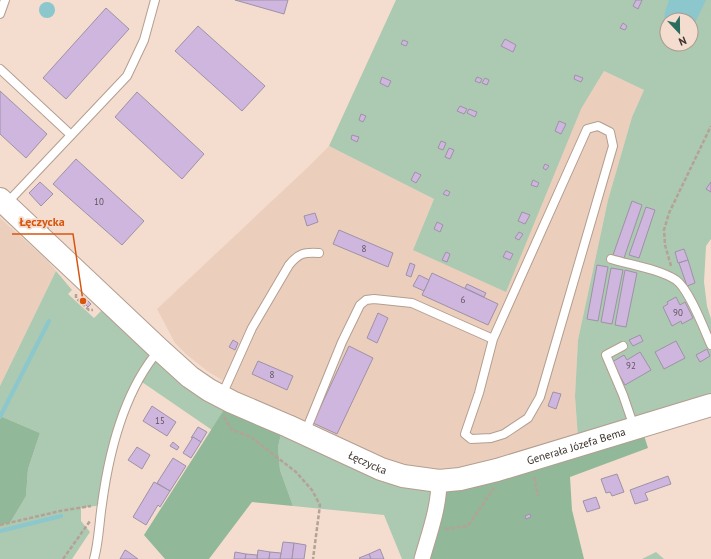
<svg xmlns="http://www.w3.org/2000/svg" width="711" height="559" viewBox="0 0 711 559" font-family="'PT Sans',sans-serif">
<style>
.built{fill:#ebcfbc}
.green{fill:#acc9b1;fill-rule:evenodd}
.forest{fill:#91b899}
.water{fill:#8bc7cc}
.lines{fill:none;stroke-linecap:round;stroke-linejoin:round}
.stream{stroke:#8bc7cc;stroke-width:4}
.building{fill:#ceb6de;stroke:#9e92a6}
.lane-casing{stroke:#b39e90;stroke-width:10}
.street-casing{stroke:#b39e90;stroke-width:17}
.secondary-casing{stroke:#b39e90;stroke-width:24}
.path{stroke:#b4a296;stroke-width:2.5;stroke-dasharray:4 2;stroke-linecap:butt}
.lane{stroke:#fff;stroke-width:8}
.street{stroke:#fff;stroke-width:15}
.secondary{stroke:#fff;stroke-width:22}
.labels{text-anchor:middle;stroke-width:3.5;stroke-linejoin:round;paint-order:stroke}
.number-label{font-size:9px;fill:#60545a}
.street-label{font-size:11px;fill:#3c332e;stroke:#f4ddce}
.leader{fill:none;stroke:#d7550f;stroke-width:1.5}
.callout-dot{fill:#d7550f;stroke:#f4ddce;stroke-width:1.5}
.callout-label{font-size:12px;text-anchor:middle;font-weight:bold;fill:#d7550f;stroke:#f4ddce;stroke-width:3.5;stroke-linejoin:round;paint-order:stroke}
</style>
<rect width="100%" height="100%" fill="#f4ddce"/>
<g class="built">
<polygon points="604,71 644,90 632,117 608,200 578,340 575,396 578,439 456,474 402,469 229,394 222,380 207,371 186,354 175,343 157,309 307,168 329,146 434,199 413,250 581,109"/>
<polygon points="0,218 47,260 56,271 0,386"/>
</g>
<g class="green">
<path d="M396,0H711V239L706,246L704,282L707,306L711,319V400L578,439L575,396L578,340L608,200L632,117L644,90L604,71L581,109L506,292L413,250L434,199L329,146ZM667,20H691V44H667Z"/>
<polygon points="56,271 72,290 68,294 94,318 101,311 127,328 145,351 160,365 162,365 227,405 212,430 139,380 129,399 102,505 81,508 81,521 90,532 72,559 0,559 0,525 10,523 26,496 28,469 40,433 0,416 0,386"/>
<polygon points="282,430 439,489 422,559 402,559 384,515 293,506 280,470 278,447"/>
<polygon points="656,552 664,559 642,559"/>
</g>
<g class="forest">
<polygon points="227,405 282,430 278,447 280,470 293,506 252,502 209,559 165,559 144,535"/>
<polygon points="0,416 40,433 28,469 26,496 10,523 0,525"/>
<polygon points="642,429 648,448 570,477 572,510 584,559 422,559 439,489"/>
</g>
<g class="water">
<path d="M669,0H706L691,31V20H667V29C662,18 665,11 669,0Z"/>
<circle cx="47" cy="10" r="8"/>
</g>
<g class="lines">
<g class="stream">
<polyline points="0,417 49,321"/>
<polyline points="0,531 61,516"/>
</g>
</g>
<g class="building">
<polygon points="235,0 288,0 284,14"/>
<polygon points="636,0 642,0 638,9 633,6"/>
<polygon points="106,8 129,29 66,99 43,78"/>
<polygon points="623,23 627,26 625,30 620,28"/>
<polygon points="198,26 265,86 242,111 175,51"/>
<polygon points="505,39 516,45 513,52 501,46"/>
<polygon points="403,40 408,42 406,46 401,44"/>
<polygon points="575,75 583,78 581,82 574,79"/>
<polygon points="382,77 391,81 388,87 380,83"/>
<polygon points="477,77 482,79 480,83 475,81"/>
<polygon points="485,78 489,80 487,85 482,83"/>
<polygon points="0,91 47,134 26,158 0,134"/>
<polygon points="137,92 204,154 182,179 115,117"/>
<polygon points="460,106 467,109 464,114 457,111"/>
<polygon points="469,109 477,112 475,117 467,113"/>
<polygon points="361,114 366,116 363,122 359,120"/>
<polygon points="559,121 566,124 561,134 555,131"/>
<polygon points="352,135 359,137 357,142 351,139"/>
<polygon points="441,141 446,143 443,150 438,148"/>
<polygon points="449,148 454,150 450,159 445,157"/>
<polygon points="76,159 144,221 122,245 53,184"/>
<polygon points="545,164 549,166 546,170 543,168"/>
<polygon points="415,172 421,175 416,183 411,180"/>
<polygon points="533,180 539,183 537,187 531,185"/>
<polygon points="40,182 53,194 41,206 29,193"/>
<polygon points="711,182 711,192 706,189"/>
<polygon points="446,190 450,192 448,196 443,194"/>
<polygon points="632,201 642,205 624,258 613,255"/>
<polygon points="646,207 655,210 639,258 629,255"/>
<polygon points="522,212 530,215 525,224 518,221"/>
<polygon points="315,213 318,222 307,226 304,216"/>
<polygon points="42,221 49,228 46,231 39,223"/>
<polygon points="437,222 443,225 440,232 434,229"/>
<polygon points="339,230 393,253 388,267 333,244"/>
<polygon points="519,232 523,234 519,240 515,238"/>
<polygon points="684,249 688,260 678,263 675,252"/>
<polygon points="506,251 513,254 510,260 503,257"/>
<polygon points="446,252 450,254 447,262 442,260"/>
<polygon points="688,260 695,283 687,286 679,263"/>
<polygon points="410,263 415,265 411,277 406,275"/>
<polygon points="597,265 608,267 598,321 587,319"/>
<polygon points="611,268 623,270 612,324 601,322"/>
<polygon points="625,270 637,273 626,327 615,325"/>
<polygon points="432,273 498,304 488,325 422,295"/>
<polygon points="419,275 429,280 424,291 413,286"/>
<polygon points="467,284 486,293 484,297 465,288"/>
<polygon points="84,297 91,304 88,307 81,300"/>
<polygon points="676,297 680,305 685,302 693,318 682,324 681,321 672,326 663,307 668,304 667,302"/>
<polygon points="378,313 388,318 377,343 367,338"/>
<polygon points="640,335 643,341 633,346 629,340"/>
<polygon points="233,340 238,343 235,350 229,347"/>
<polygon points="676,341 685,358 664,369 655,352"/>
<polygon points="349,346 373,358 337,434 313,423"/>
<polygon points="707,349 710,356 700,362 696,355"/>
<polygon points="640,352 651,370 625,385 612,362 624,355 627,360"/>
<polygon points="258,361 293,376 287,390 252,374"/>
<polygon points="553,392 561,394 556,409 548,406"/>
<polygon points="152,406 176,422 167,436 143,421"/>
<polygon points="198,427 207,432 201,442 193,437 191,438"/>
<polygon points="193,437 201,442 191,458 183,453"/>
<polygon points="173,442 179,447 177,450 170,446"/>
<polygon points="137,447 150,455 142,469 128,460"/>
<polygon points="173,458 186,466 170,491 157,483"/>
<polygon points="617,474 624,492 612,496 610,492 606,493 601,479"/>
<polygon points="668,476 671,484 645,493 648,500 635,504 630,490"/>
<polygon points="154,482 170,491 160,507 158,505 146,525 133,517"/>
<polygon points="596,497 600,508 587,512 583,501"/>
<polygon points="530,514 531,517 526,519 525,516"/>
<polygon points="283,542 294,543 292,559 280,559"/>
<polygon points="294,543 306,545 304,559 292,559"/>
<polygon points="380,549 384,559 371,559 369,554"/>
<polygon points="125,550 127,551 138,559 120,559"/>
<polygon points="258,550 270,552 269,559 257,559"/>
<polygon points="235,552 246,554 245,559 234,559"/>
<polygon points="270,552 281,553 280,559 269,559"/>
<polygon points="246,554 257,555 257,559 245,559"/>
<polygon points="369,554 371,559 360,559 359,558"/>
</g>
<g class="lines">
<defs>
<g id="lane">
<polyline points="0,14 5,0"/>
<polyline points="0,69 71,135"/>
<polyline points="6,204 127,76 144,40 155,0"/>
<path d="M611,259C631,265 659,269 676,280C689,289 704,329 711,345"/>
<polyline points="623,346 606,355 623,395 634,427"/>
<path d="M222,395L252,328L289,265C299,253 304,252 319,253"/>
<polyline points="305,433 342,342 360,305 366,300 374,299 412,303 493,339 587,129 598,126 610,132 613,146 540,397 528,418 504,434 491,438 471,439 465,434 479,393 493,339"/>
<path d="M94,559C99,541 99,523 102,504C109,452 124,391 159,350"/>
</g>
<path id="street" d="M422,559C429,534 439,508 439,481"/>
<g id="secondary">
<path id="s1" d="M0,199L159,349L190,377L209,390L232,402L288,426L381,469L403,476L439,481L460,479L497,470L711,405"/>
</g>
</defs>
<use href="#lane" class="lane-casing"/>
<use href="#street" class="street-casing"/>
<use href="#secondary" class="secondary-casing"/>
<g class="path">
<polyline points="671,266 665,245 664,230 669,213 711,126"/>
<polyline points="76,294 76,298 89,310 93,310"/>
<polyline points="224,417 232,430 251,437 274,455 296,472 312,490 320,505 313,559"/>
<polyline points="534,477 538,496"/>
<polyline points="0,525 60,511 91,506"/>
<polyline points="445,529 468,526 494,488"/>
<polyline points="63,559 90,521"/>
</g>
<use href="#lane" class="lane"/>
<use href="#street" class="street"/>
<use href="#secondary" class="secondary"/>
</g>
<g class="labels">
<g class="number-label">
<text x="99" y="205">10</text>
<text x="364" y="252">8</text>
<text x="463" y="303">6</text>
<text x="678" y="316">90</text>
<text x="631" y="369">92</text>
<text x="272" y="378">8</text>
<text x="160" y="424">15</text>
</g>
<g class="street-label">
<text dy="4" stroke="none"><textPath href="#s1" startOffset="674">Generała Józefa Bema</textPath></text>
<text dy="4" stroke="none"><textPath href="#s1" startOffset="458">Łęczycka</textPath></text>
</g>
</g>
<path class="leader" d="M83 301L73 234H12"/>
<circle class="callout-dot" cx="83" cy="301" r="4"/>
<g class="callout-label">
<text x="42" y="226">Łęczycka</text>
</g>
<g transform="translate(679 32) rotate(158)"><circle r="19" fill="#f4ddce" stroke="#aa998e"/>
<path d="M0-3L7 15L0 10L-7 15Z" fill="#296d5f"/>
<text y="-6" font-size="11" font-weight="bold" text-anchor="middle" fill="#3c332e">N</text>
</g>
</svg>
